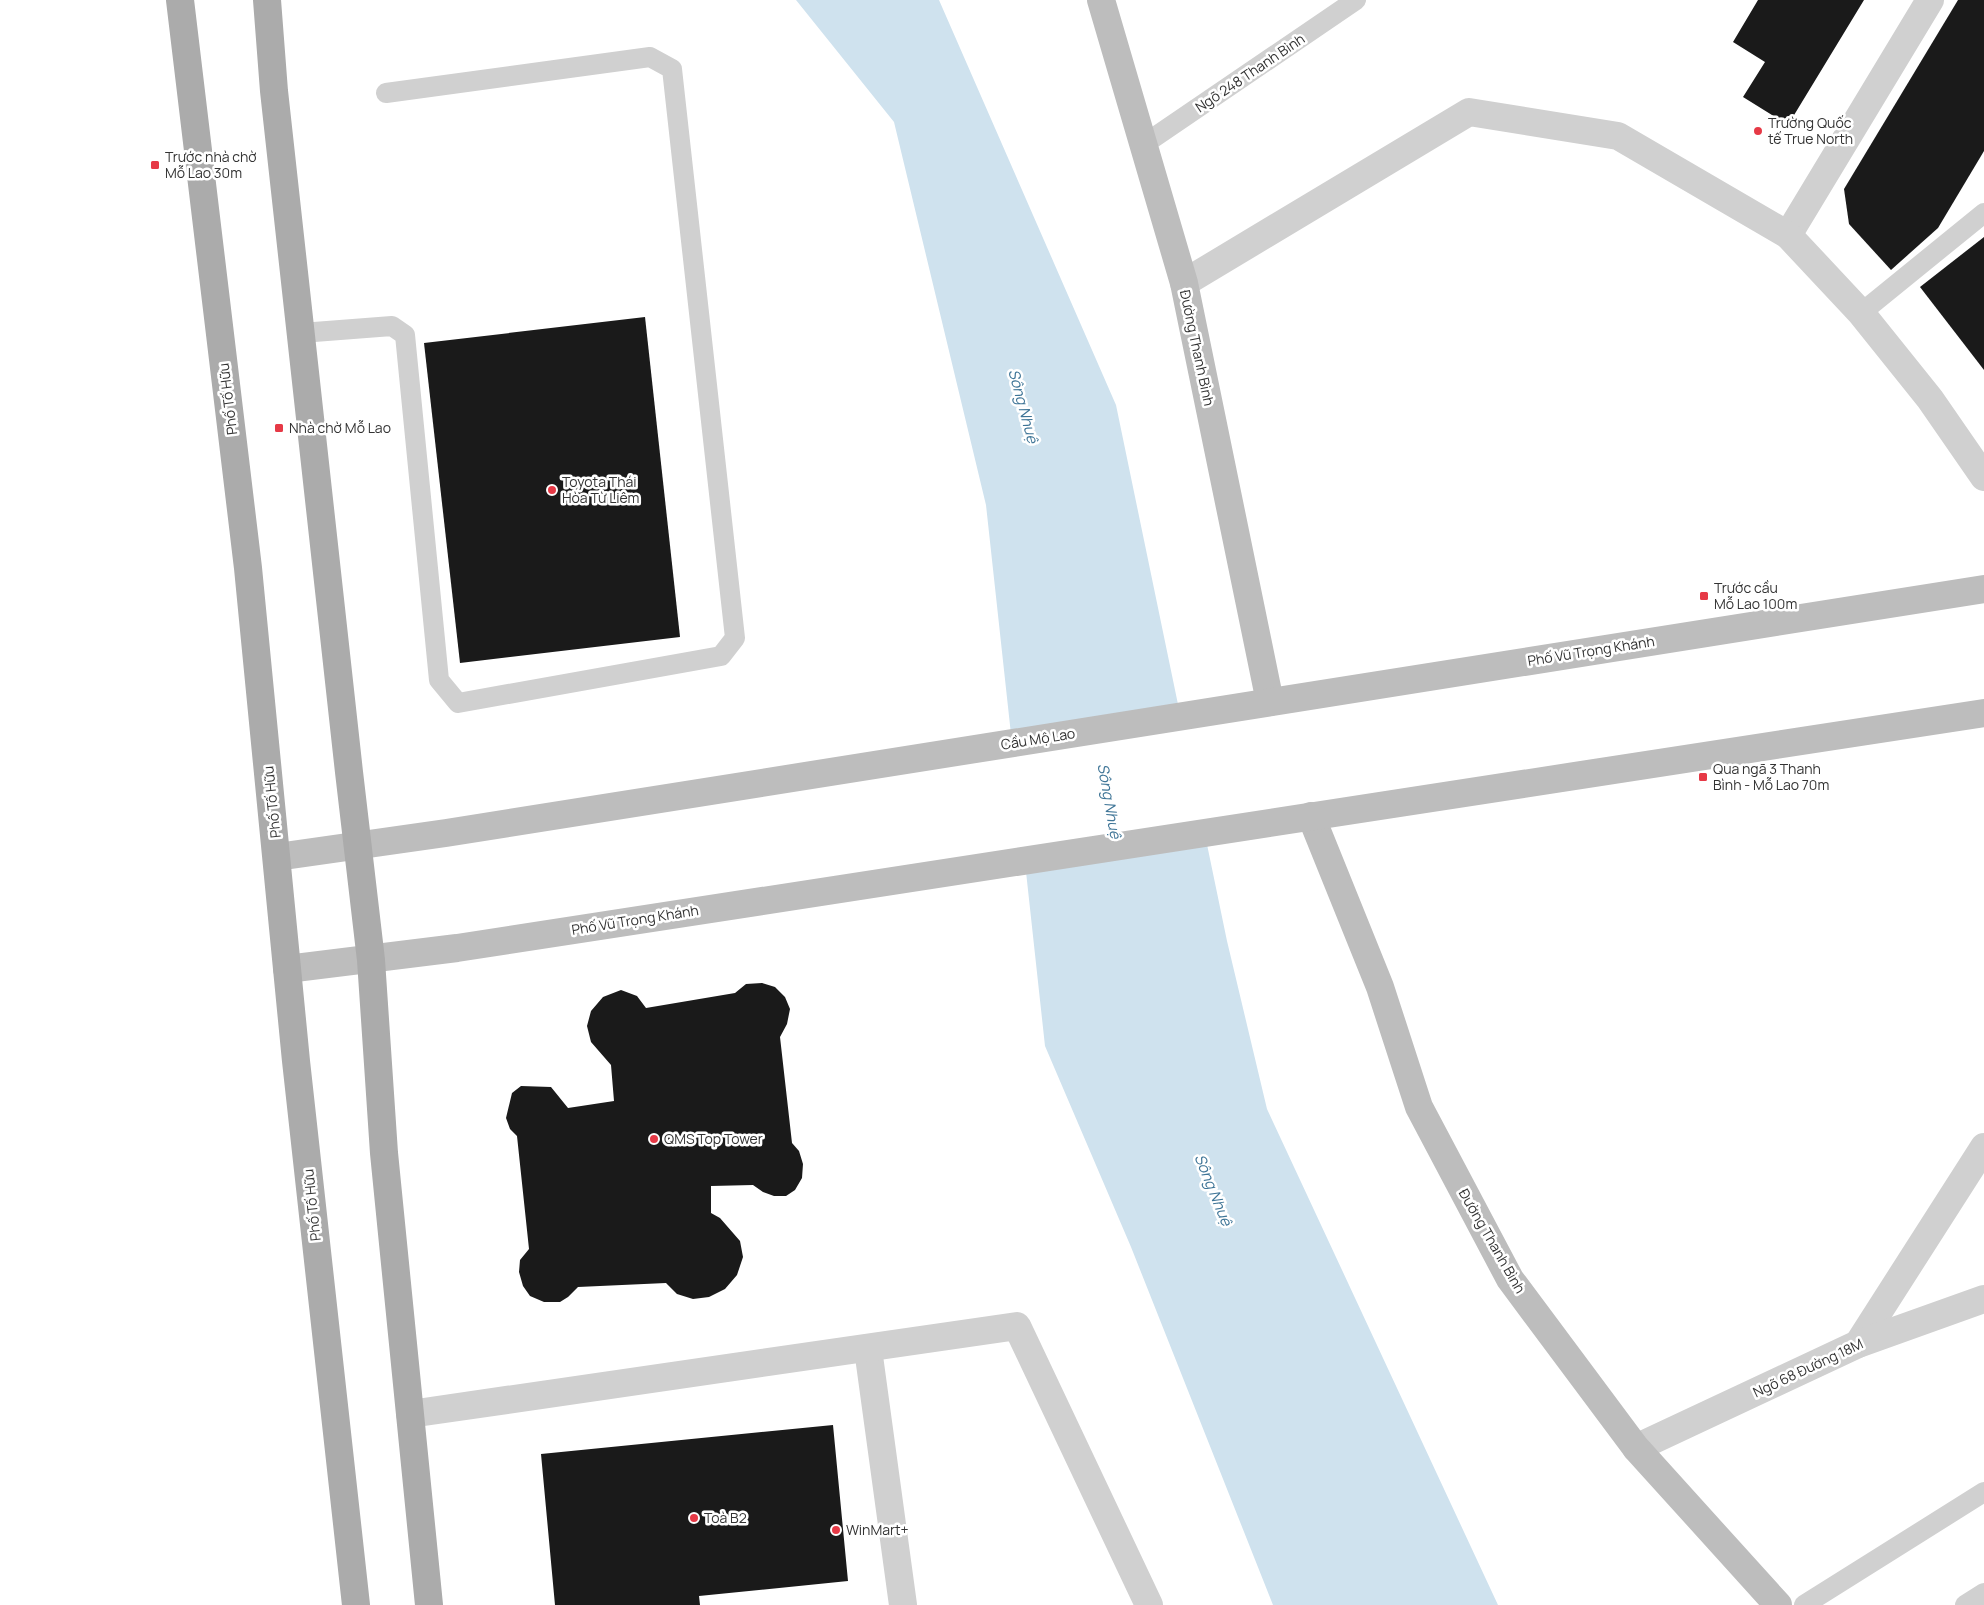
<svg xmlns="http://www.w3.org/2000/svg" width="1984" height="1605" viewBox="0 0 1984 1605" font-family="Manrope,sans-serif">
<style>
.water{fill:#cfe2ee}
.pier{fill:#fff}
.building{fill:#1a1a1a}
.lines{fill:none;stroke-linecap:round;stroke-linejoin:round}
.lane{stroke:#d0d0d0;stroke-width:20}
.street{stroke:#d0d0d0;stroke-width:28}
.secondary{stroke:#bdbdbd;stroke-width:28}
.primary{stroke:#ababab;stroke-width:28}
.poi-dot{fill:#e63946;stroke:#fff;stroke-width:2}
.labels{text-anchor:middle;stroke-width:5;stroke-linejoin:round;paint-order:stroke}
.street-label{font-size:14px;fill:#333;stroke:#fff}
.poi-label{font-size:14px;fill:#333;stroke:#fff;text-anchor:start}
.water-label{font-size:15px;font-style:italic;fill:#3f7597;stroke:#fff}
</style>
<rect width="100%" height="100%" fill="#fff"/>
<polygon class="water" points="796,0 939,0 1116,405 1227,941 1267,1109 1498,1605 1273,1605 1131,1247 1045,1046 986,505 894,122"/>
<polygon class="pier" points="1183,717 1207,832 1022,860 1009,744"/>
<g class="building">
<polygon points="1758,0 1864,0 1788,125 1743,97 1765,62 1733,42"/>
<polygon points="1958,0 1984,0 1984,151 1938,228 1891,270 1849,224 1844,189"/>
<polygon points="1984,237 1984,370 1920,287"/>
<polygon points="645,317 680,637 460,663 424,343"/>
<polygon points="762,983 775,987 785,997 790,1009 787,1024 780,1037 792,1143 799,1151 803,1164 802,1178 795,1190 786,1196 774,1196 763,1192 753,1185 711,1186 711,1213 720,1218 740,1241 743,1257 737,1275 725,1289 709,1297 693,1299 677,1294 666,1283 578,1287 568,1297 560,1302 544,1302 530,1296 523,1286 519,1272 520,1260 529,1249 517,1136 510,1129 506,1118 512,1093 521,1086 551,1087 568,1108 614,1101 611,1065 591,1042 587,1026 591,1011 603,997 621,990 637,996 646,1008 735,993 746,984"/>
<polygon points="833,1425 848,1581 699,1596 700,1605 555,1605 541,1454"/>
</g>
<g class="lines">
<g class="lane">
<polyline points="1143,145 1356,0"/>
<polyline points="1861,313 1984,213"/>
<polyline points="301,333 392,326 405,335 439,680 458,703 721,656 735,638 672,69 650,57 386,93"/>
<polyline points="1804,1605 1984,1492"/>
<polyline points="1965,1605 1984,1593"/>
</g>
<g class="street">
<polyline points="1788,235 1930,0"/>
<polyline points="1184,283 1469,112 1618,136 1788,235 1861,313 1930,399 1984,477"/>
<polyline points="1858,1344 1984,1147"/>
<polyline points="868,1349 903,1605"/>
<polyline points="410,1414 1017,1326 1149,1605"/>
<polyline points="1636,1448 1858,1344 1984,1299"/>
</g>
<g class="secondary">
<polyline points="1101,0 1184,283 1270,702"/>
<polyline points="1311,816 1380,987 1419,1107 1510,1279 1636,1448 1778,1605"/>
<polyline points="277,857 446,833 1984,589"/>
<polyline points="287,969 457,948 1984,713"/>
</g>
<g class="primary">
<polyline points="180,0 248,568 296,1061 356,1605"/>
<polyline points="267,0 274,91 349,772 371,960 384,1153 429,1605"/>
</g>
</g>
<g class="poi-dot">
<circle cx="1758" cy="131" r="5"/>
<rect x="150" y="160" width="10" height="10" rx="2.5"/>
<rect x="274" y="423" width="10" height="10" rx="2.5"/>
<circle cx="552" cy="490" r="5"/>
<rect x="1699" y="591" width="10" height="10" rx="2.5"/>
<rect x="1698" y="772" width="10" height="10" rx="2.5"/>
<circle cx="654" cy="1139" r="5"/>
<circle cx="694" cy="1518" r="5"/>
<circle cx="836" cy="1530" r="5"/>
</g>
<g class="labels">
<g class="street-label">
<text transform="translate(1250 73) rotate(-34)" y="5">Ngõ 248 Thanh Bình</text>
<text transform="translate(1197 348) rotate(78)" y="5">Đường Thanh Bình</text>
<text transform="translate(228 399) rotate(-97)" y="5">Phố Tố Hữu</text>
<text transform="translate(1591 651) rotate(-9)" y="5">Phố Vũ Trọng Khánh</text>
<text transform="translate(1038 739) rotate(-9)" y="5">Cầu Mộ Lao</text>
<text transform="translate(272 802) rotate(-96)" y="5">Phố Tố Hữu</text>
<text transform="translate(635 920) rotate(-9)" y="5">Phố Vũ Trọng Khánh</text>
<text transform="translate(312 1205) rotate(-96)" y="5">Phố Tố Hữu</text>
<text transform="translate(1492 1241) rotate(60)" y="5">Đường Thanh Bình</text>
<text transform="translate(1808 1368) rotate(-25)" y="5">Ngõ 68 Đường 18M</text>
</g>
<g class="poi-label">
<text x="1768" y="128">Trường Quốc<tspan x="1768" dy="16">tế True North</tspan></text>
<text x="165" y="162">Trước nhà chờ<tspan x="165" dy="16">Mỗ Lao 30m</tspan></text>
<text x="289" y="433">Nhà chờ Mỗ Lao</text>
<text x="562" y="487">Toyota Thái<tspan x="562" dy="16">Hòa Từ Liêm</tspan></text>
<text x="1714" y="593">Trước cầu<tspan x="1714" dy="16">Mỗ Lao 100m</tspan></text>
<text x="1713" y="774">Qua ngã 3 Thanh<tspan x="1713" dy="16">Bình - Mỗ Lao 70m</tspan></text>
<text x="664" y="1144">QMS Top Tower</text>
<text x="704" y="1523">Toà B2</text>
<text x="846" y="1535">WinMart+</text>
</g>
<g class="water-label">
<text transform="translate(1023 406) rotate(75)" y="5">Sông Nhuệ</text>
<text transform="translate(1109 801) rotate(80)" y="5">Sông Nhuệ</text>
<text transform="translate(1213 1190) rotate(68)" y="5">Sông Nhuệ</text>
</g>
</g>
</svg>
